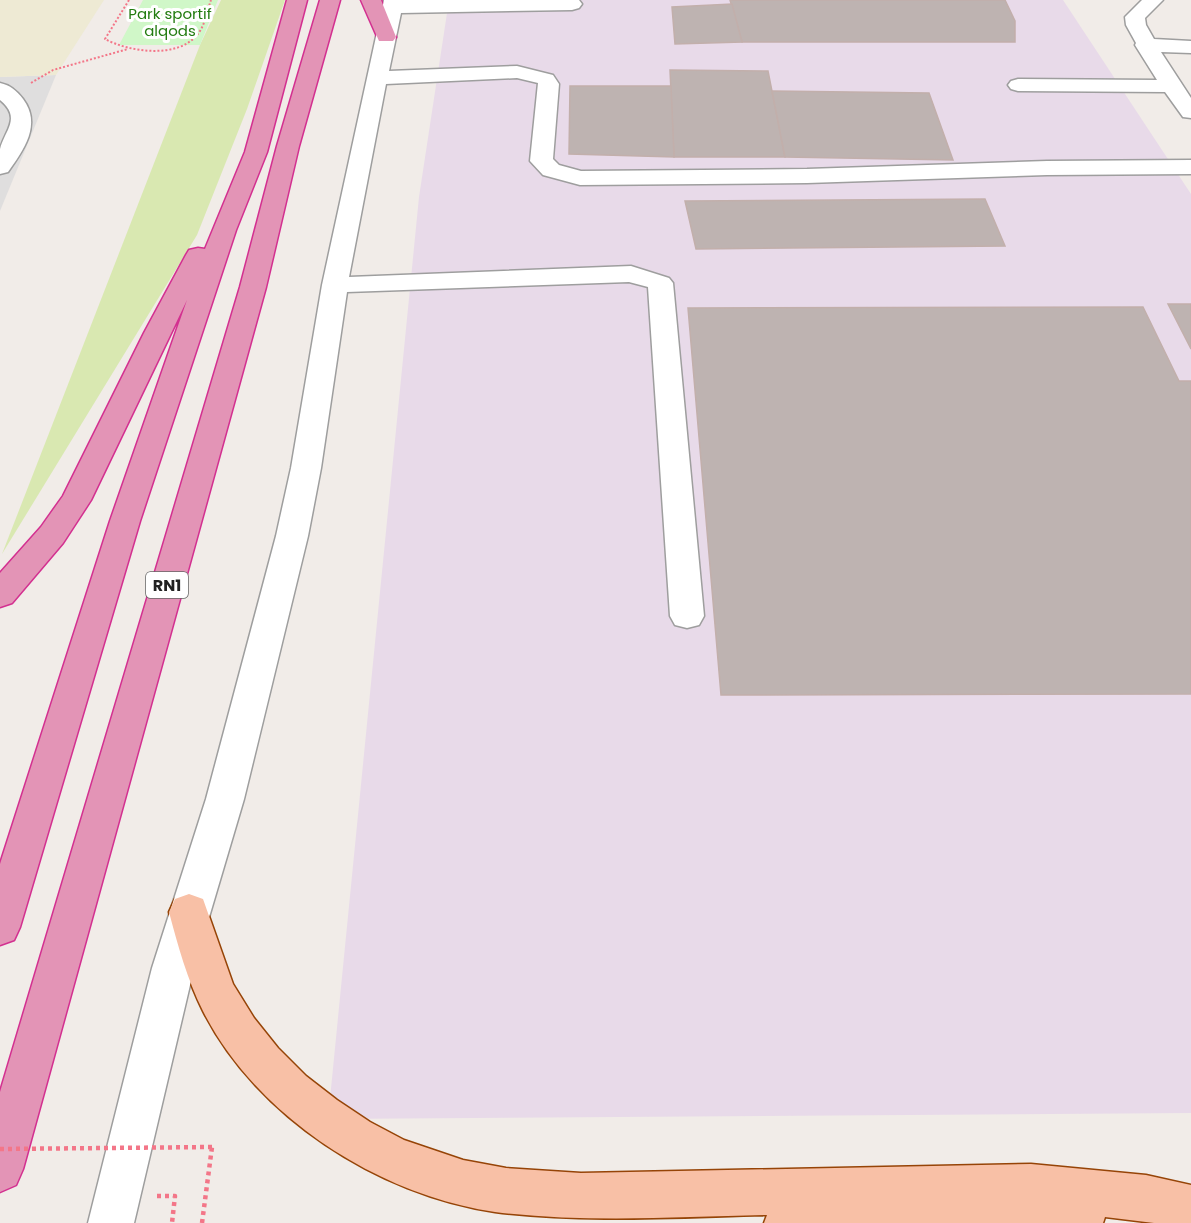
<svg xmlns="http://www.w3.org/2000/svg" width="1191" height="1223" viewBox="0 0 1191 1223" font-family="Poppins,sans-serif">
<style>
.residential{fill:#dfdede}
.industrial{fill:#e8dae9}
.farmland{fill:#eeead4}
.grass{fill:#d9e8b1}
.park{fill:#d0f7c8}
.building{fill:#beb3b1;stroke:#c2afab;stroke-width:1.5}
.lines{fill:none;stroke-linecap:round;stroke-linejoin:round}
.minor-casing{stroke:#9e9e9e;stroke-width:3}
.major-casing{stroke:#964407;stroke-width:3}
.highway-casing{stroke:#d33090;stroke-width:3}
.path-far1{stroke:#f37688;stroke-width:2;stroke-dasharray:2 2;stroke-linecap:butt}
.path{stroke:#f37688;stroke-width:4.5;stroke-dasharray:4 4;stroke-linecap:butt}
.minor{fill:#fff;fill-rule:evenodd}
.major{fill:#f8c0a6;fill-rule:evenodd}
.highway{fill:#e394b6;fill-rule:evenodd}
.path-bridge{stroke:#f37688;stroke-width:4.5;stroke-dasharray:4 4;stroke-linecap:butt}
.labels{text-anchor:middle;stroke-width:6;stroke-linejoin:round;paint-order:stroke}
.far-park-label{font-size:15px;fill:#237c11;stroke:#fff}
.shield{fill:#fff;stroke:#646464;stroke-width:1.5}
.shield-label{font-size:16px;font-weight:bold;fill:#212121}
</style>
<rect width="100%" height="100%" fill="#f1ece8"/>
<polygon class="residential" points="56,75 0,211 0,77"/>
<polygon class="industrial" points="449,0 1063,0 1191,194 1191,1113 328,1119 419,197"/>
<polygon class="farmland" points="0,0 104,0 56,75 0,77"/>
<polygon class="grass" points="221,0 285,0 247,109 197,235 2,554 200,45"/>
<polygon class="park" points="143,0 218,0 200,45 119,45"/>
<g class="building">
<polygon points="730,0 1005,0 1015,21 1015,42 742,42"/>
<polygon points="732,4 742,42 675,44 672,7"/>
<polygon points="670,70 768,71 785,157 674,157"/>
<polygon points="570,86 671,86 674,157 569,154"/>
<polygon points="772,91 929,93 953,160 785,157"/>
<polygon points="985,199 1005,246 696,249 685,201"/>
<polygon points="1168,304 1191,304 1191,349"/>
<polygon points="1143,307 1179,381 1191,381 1191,694 721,695 688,308"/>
</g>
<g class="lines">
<defs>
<g id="minor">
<polygon points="384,0 579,0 582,4 579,8 572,10 401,13 389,71 517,66 553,75 559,84 553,159 559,165 581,171 807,169 1047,161 1191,160 1191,174 1047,175 807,183 580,185 543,175 530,161 538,83 517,78 386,84 349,277 631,266 669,278 673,283 704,616 699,625 687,628 675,625 670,616 648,287 629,282 347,292 321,468 308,536 244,799 194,968 134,1223 88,1223 152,968 206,799 276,536 291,468 322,285"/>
<polygon points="1142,0 1163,0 1145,18 1146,25 1154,39 1191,41 1191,53 1161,52 1191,98 1191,118 1183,117 1165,92 1018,91 1011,89 1008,85 1011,81 1018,79 1157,80 1135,45 1136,43 1126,25 1125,17"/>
<path d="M0,83C10,85 17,91 23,99C42,124 24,150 8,172L0,174C0,166 0,156 0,149C5,130 22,118 0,100Z"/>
</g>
<path id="major" d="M189,894L203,899L233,984L254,1018L278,1048L306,1076L337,1100L370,1122L404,1140L463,1160L506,1168L581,1173L1031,1164L1146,1175L1191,1185V1223H1154L1105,1217L1103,1223H764L767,1215C677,1217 584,1223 495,1212C378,1195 256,1116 203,1011C187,979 178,946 169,912L175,899Z"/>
<g id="highway">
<polygon points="287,0 307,0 267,152 236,230 140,521 20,927 14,940 0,945 0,864 110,521 187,300 91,500 63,543 12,603 0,607 0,573 41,527 63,496 144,333 186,255 189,250 198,248 205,249 245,152"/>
<polygon points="320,0 340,0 299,146 266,287 23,1169 16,1185 0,1192 0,1092 240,287 277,146"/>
<polygon points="361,0 381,0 396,37 393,41 379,41"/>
</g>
</defs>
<use href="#minor" class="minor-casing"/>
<use href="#major" class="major-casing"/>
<use href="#highway" class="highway-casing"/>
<g class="path-far1">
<path d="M129,0L105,39C129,52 177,59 197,35C205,26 207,11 211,0"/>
<polyline points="31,83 53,70 128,49"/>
</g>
<g class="path">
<polyline points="157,1196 175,1196 172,1223"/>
<polyline points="202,1223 212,1147"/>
</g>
<use href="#minor" class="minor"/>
<use href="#major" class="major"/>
<use href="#highway" class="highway"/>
<polyline class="path-bridge" points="0,1149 212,1147"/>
</g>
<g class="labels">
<g class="far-park-label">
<text x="170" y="19">Park sportif<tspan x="170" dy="17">alqods</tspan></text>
</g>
<rect class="shield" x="146" y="572" width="42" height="26" rx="4.5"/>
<g class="shield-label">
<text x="167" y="591">RN1</text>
</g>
</g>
</svg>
